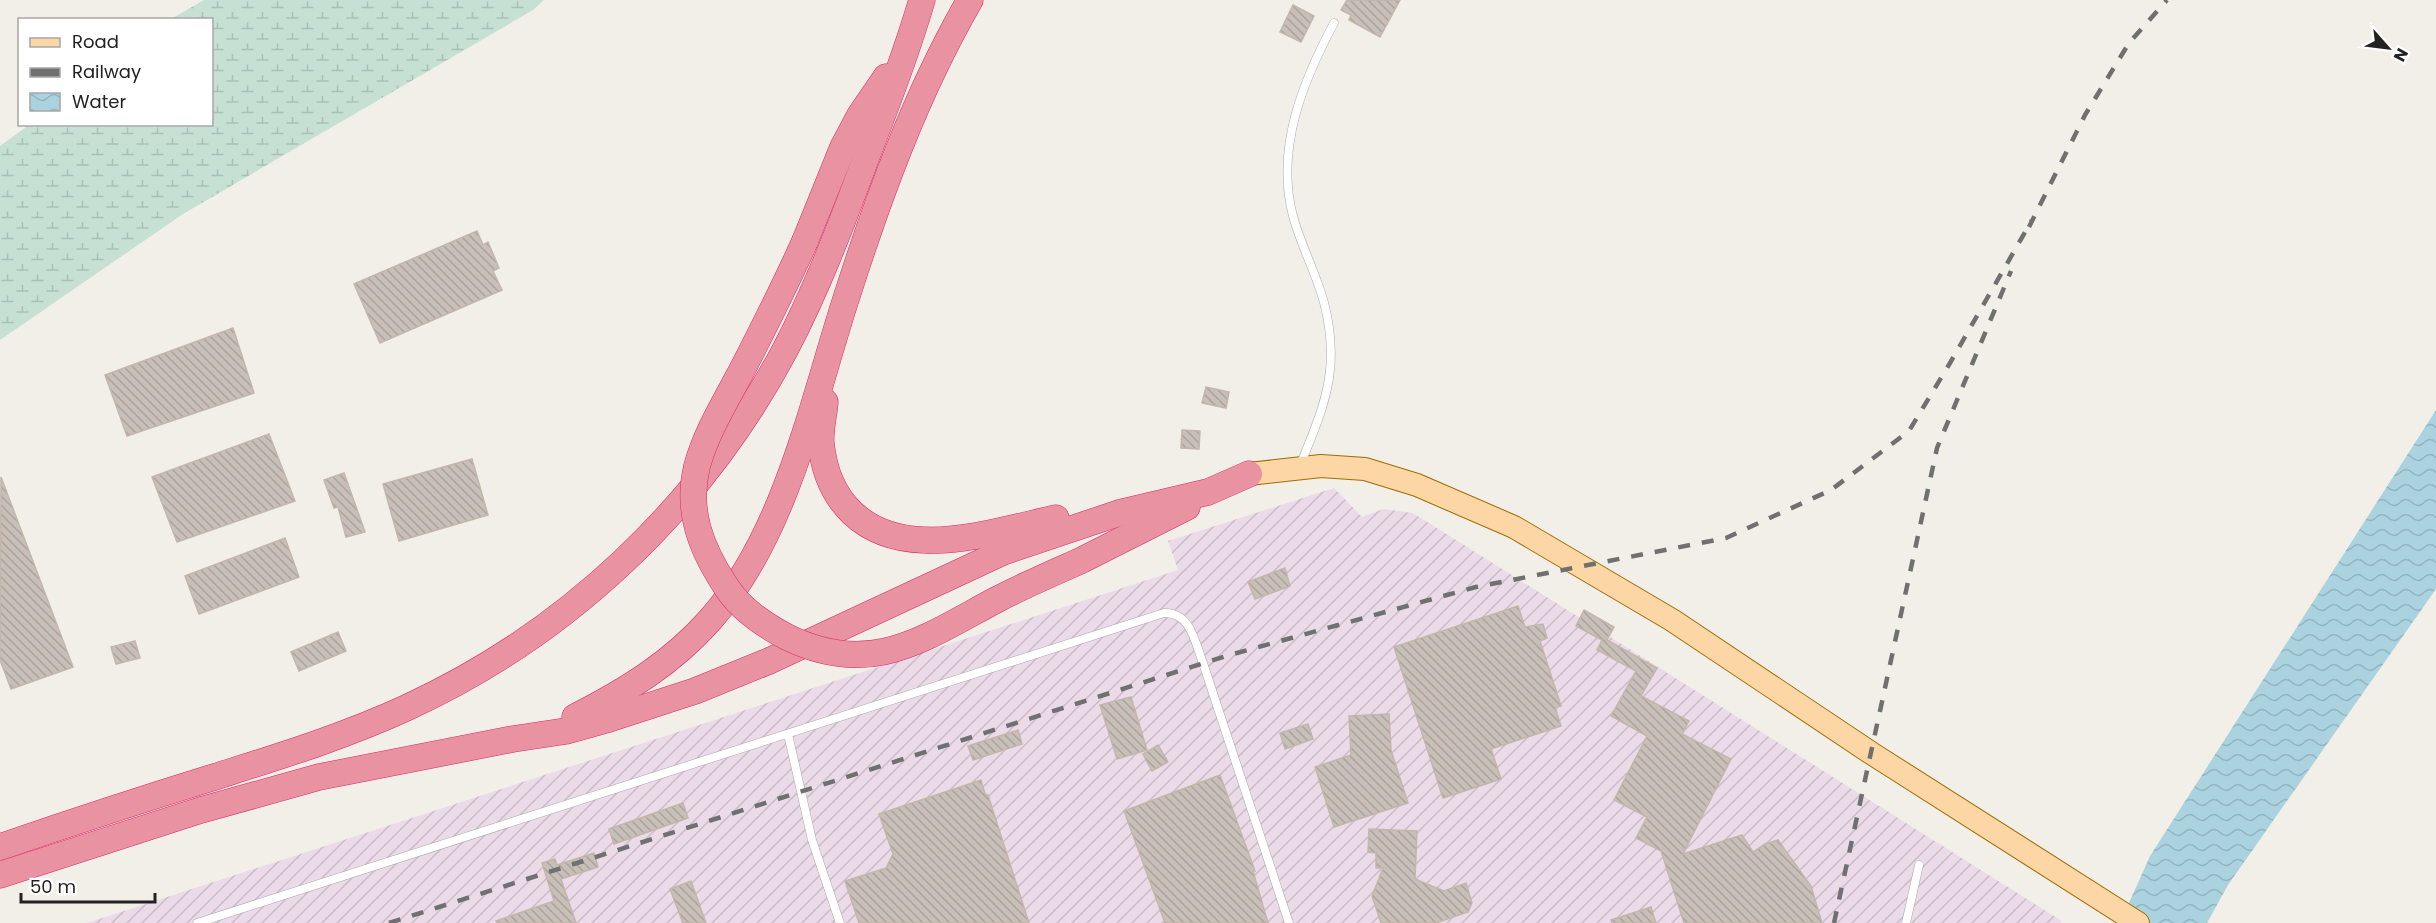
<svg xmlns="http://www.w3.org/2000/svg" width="2436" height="923" viewBox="0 0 2436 923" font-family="Poppins,sans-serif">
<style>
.industrial{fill:url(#industrial-furrows)}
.wetland{fill:url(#wetland-marsh)}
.water{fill:url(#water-waves)}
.building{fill:url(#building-back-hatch);stroke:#c4b6ab;stroke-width:1.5}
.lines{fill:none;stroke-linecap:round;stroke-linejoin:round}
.lane-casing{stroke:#a9a9a9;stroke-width:9}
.primary-casing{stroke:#a06b00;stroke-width:24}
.highway-casing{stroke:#dc2a67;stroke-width:27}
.lane{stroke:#fff;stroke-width:8}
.primary{stroke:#fcd6a4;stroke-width:22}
.highway{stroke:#e892a2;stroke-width:26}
.rail{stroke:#707070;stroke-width:4.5;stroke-dasharray:12 12;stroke-linecap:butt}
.highway-bridge-casing{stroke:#dc2a67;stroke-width:27;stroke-linecap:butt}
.highway-bridge{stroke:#e892a2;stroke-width:26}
</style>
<defs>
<pattern id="industrial-furrows" width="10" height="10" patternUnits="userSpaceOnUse" patternTransform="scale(1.5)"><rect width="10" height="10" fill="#ebdbe8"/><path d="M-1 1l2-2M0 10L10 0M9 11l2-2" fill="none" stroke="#c9bcc7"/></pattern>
<pattern id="wetland-marsh" width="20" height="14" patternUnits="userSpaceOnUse" patternTransform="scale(1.5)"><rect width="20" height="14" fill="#c6e0d4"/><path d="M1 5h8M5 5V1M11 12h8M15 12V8" fill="none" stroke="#aac0b6"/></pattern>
<pattern id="water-waves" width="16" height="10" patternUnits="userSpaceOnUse" patternTransform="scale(1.5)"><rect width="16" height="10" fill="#aad3df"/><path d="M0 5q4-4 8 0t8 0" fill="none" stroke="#92b5bf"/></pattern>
<pattern id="building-back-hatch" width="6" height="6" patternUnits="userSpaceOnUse" patternTransform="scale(1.5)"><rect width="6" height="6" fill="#c7bfb8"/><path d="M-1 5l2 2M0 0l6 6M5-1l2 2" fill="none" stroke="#aba49e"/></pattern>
</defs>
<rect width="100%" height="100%" fill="#f2efe9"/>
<polygon class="industrial" points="1334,488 1362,517 1383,509 1413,513 2062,921 2060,923 87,923 1178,570 1168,541"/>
<polygon class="wetland" points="204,0 544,0 533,10 183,214 0,340 0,146 29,125 212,124 212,20 171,19"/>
<polygon class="water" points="2436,410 2436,589 2228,885 2207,923 2120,923 2150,856"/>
<g class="building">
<polygon points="1347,0 1400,0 1380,37 1349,20 1351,15 1341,10"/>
<polygon points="1293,5 1314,16 1301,42 1280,32"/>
<polygon points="477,231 483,245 488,242 499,268 493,271 502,290 380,343 354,284"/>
<polygon points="233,328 254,393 127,436 105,375"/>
<polygon points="1206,387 1229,392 1226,408 1202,403"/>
<polygon points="1182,430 1200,431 1199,449 1181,448"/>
<polygon points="269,434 295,501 177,542 152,477"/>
<polygon points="472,459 488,515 399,541 383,484"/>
<polygon points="344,473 365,532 346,537 338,507 334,508 324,480"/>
<polygon points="1,477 73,667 11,689 0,660"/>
<polygon points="285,538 299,577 199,614 185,576"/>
<polygon points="1285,568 1290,586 1255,599 1248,582"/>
<polygon points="1518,606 1525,627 1543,624 1547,638 1540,641 1561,706 1555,707 1561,726 1491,749 1501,779 1443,798 1394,647"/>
<polygon points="1584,610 1614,627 1607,640 1657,668 1641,696 1689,721 1682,734 1731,759 1683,854 1742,835 1753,852 1765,844 1778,840 1811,886 1822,923 1684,923 1661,851 1636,838 1647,817 1614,800 1647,736 1611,716 1636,671 1597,650 1602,640 1576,626"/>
<polygon points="338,632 346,651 299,671 291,652"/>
<polygon points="135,641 140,658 116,664 111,647"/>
<polygon points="1131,697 1147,750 1117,759 1100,705"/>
<polygon points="1389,714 1391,750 1408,803 1334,827 1315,767 1351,755 1349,716"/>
<polygon points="1308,724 1313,739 1285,749 1280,733"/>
<polygon points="1018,730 1022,744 973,760 968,746"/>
<polygon points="1158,745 1168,762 1152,771 1143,754"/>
<polygon points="1220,775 1255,871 1253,871 1268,923 1165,923 1124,811"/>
<polygon points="981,780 985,794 988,795 1029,923 859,923 845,881 886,868 893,854 879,814"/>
<polygon points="683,803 688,818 614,844 609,829"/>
<polygon points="1369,829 1417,831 1415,879 1444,891 1466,883 1472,903 1468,912 1436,923 1381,923 1372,896 1383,868 1376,868 1376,853 1368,852"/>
<polygon points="594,853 598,867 561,879 576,923 497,923 496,921 554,901 542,863 555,859 557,865"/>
<polygon points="691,881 706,923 683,923 670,889"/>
<polygon points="1651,907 1656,923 1612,923 1611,920"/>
</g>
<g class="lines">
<defs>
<g id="lane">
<path d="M1300,466C1312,435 1327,403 1330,370C1333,343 1328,310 1318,284C1310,261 1299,239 1293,216C1275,149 1303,81 1334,23"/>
<polyline points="788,734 812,840 840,923"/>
<path d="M197,923L1164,613C1191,612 1195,643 1203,663L1289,923"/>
<polyline points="1906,923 1919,865"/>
</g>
<polyline id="primary" points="1249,474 1321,466 1365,469 1417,485 1514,527 1672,620 1871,753 2138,923"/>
<g id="highway">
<polyline points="805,241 843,147 860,115 886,77"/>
<path d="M825,402C824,415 820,430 821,443C827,502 864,538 924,540C966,542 1015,527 1056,518"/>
<polyline points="1080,561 1187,507"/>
<path d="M575,717C626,691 672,663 710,620C784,537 811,409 844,305C877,201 915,95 970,0"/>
<path d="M0,847C70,823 140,800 211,778C277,757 343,737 406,708C568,634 702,506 785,350C817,289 842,223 866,158C886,106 906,54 922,0"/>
<polyline points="0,875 201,810 319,777 513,739 566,731 609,719 695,691 769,661 1003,552 1119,513 1208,492 1249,474"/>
</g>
</defs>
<use href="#lane" class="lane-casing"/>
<use href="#primary" class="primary-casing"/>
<use href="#highway" class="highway-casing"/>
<use href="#lane" class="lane"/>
<use href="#primary" class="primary"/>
<use href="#highway" class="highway"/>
<g class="rail">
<polyline points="2029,227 2085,115 2129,43 2167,0"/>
<polyline points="389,923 1226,656 1476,587 1726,538 1831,490 1909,431 1950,363 2032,220"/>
<polyline points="1834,923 1937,448 2011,271"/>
</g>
<defs>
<path id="highway-bridge" d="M805,241C785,286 763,329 741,372C725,402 706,433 697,466C686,511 701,548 725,585C739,608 764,625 787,637C872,679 924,638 998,599C1025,585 1053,573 1080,561"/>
</defs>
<use href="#highway-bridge" class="highway-bridge-casing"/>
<use href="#highway-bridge" class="highway-bridge"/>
</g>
<rect x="18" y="18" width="195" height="108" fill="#ffffff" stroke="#a7a7a7" stroke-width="1.5"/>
<rect x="30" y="38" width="30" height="9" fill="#fcd6a4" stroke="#a7a7a7" stroke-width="1.5"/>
<text x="72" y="48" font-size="18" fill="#222222">Road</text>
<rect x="30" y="68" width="30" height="9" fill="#707070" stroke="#a7a7a7" stroke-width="1.5"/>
<text x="72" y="78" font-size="18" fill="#222222">Railway</text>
<rect x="30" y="93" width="30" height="18" fill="url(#water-waves)" stroke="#a7a7a7" stroke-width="1.5"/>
<text x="72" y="108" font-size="18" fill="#222222">Water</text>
<g transform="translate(2388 48) rotate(118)" stroke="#ffffff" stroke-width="4.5" paint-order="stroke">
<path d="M0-4.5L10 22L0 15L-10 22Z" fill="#222222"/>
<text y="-9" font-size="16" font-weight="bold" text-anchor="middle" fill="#222222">N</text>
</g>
<path d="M21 893v9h134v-9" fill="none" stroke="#222222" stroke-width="3"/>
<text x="30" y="893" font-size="18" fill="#222222" stroke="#ffffff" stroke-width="4.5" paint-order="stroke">50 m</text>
</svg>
